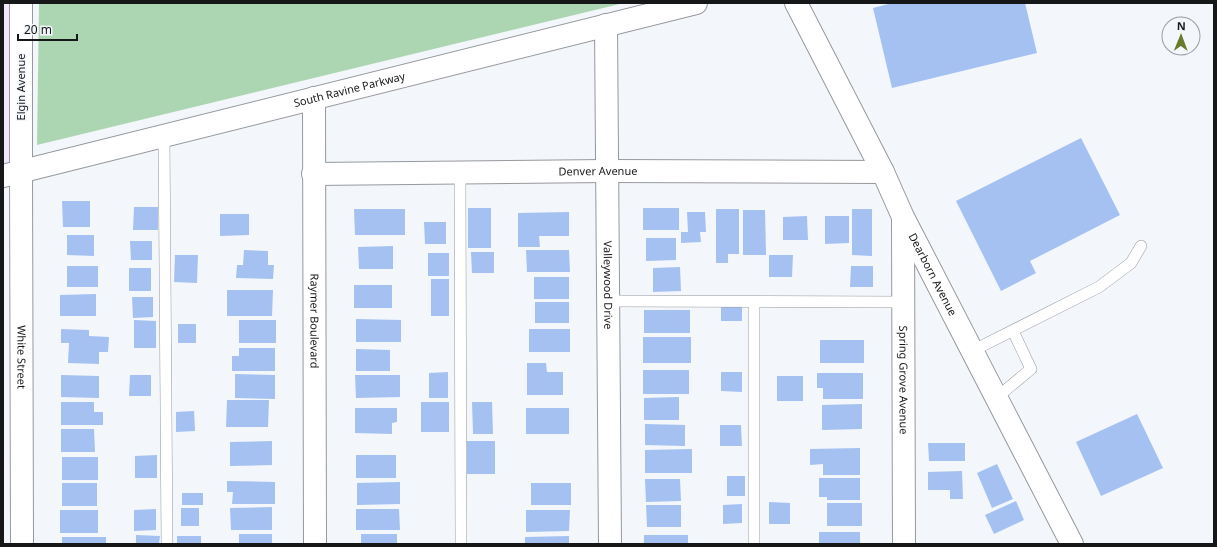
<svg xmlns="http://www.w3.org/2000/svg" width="1217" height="547" viewBox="0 0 1217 547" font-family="'Noto Sans',sans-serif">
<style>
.education{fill:#f2e7fc}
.green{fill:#acd6b2}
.building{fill:#a5c1f2}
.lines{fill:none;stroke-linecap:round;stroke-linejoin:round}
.lane-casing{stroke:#96999d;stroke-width:12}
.street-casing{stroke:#96999d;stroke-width:24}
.secondary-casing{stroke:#96999d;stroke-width:24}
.lane{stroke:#fff;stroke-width:11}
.street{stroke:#fff;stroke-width:22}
.secondary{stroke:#fff;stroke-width:22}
.labels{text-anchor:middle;stroke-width:3;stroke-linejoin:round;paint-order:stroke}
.street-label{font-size:11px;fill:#161718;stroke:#f3f6fa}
</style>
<rect width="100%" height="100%" fill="#f3f6fa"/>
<polygon class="education" points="3,3 21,3 21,171 3,176"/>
<polygon class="green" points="39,3 624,3 37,145"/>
<g class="building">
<polygon points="892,3 1025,3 1037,53 892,88 873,8"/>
<polygon points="1081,138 1120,215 1030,261 1036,273 1001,291 956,201"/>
<polygon points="62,201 90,201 90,227 63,227"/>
<polygon points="134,207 158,207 158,230 133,230"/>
<rect x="468" y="208" width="23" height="40"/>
<rect x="643" y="208" width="36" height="22"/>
<polygon points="354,209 405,209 405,235 355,235"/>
<polygon points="716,209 739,209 739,254 728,254 728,263 716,263"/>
<polygon points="852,209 872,209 872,256 852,255"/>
<polygon points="743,210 765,210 766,255 743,255"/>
<polygon points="569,212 569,236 539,236 540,247 518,247 518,213"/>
<polygon points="687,212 705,212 706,232 700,232 701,242 681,243 681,232 688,232"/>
<polygon points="220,214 249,214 249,235 220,236"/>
<polygon points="807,216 808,240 783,240 783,217"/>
<polygon points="825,216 849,216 849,243 825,244"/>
<polygon points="424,222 446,222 446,244 425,244"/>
<polygon points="67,235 94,235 94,256 67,255"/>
<polygon points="646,238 676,238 676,260 646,261"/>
<polygon points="130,241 152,241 152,260 131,260"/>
<polygon points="393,246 393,269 359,269 358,247"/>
<polygon points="244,250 268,251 268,265 274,265 273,279 236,278 237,265 243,265"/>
<polygon points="526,250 569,250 570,272 527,272"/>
<polygon points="471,252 494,252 494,273 472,273"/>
<rect x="428" y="253" width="21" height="23"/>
<polygon points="175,255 198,255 197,283 174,282"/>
<polygon points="769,255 793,255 792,277 769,277"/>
<rect x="67" y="266" width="31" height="21"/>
<polygon points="851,266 873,266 873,287 850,287"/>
<polygon points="680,267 681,291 653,292 653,268"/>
<rect x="129" y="268" width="22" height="23"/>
<rect x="534" y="277" width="35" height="22"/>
<rect x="431" y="279" width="18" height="37"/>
<rect x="354" y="285" width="38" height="23"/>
<polygon points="227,290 273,290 272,316 227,316"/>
<polygon points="96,294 96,316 60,316 60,295"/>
<polygon points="132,297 153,297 153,317 133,318"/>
<rect x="535" y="302" width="34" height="21"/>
<rect x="721" y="307" width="21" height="14"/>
<rect x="644" y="310" width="46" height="23"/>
<polygon points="356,319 401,320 401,342 356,342"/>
<polygon points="134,320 156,321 156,348 134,348"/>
<rect x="239" y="320" width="37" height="23"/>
<rect x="178" y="324" width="18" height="19"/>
<polygon points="61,329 89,330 89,336 109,337 108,352 99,352 99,364 68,363 69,343 61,343"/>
<rect x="529" y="329" width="41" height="23"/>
<rect x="643" y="337" width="48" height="26"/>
<rect x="820" y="340" width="44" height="23"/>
<polygon points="239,348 275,348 275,371 232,371 232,356 239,356"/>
<polygon points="356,349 390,350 390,371 356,371"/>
<polygon points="527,363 546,363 547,372 563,372 563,395 527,395"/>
<rect x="643" y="370" width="46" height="24"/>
<polygon points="448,372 448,398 429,398 429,373"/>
<polygon points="721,372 742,372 742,392 721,391"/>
<polygon points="817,373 863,373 863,399 823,399 823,388 817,388"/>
<polygon points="235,374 275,375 275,399 235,398"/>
<polygon points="61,375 99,376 99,398 61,397"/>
<polygon points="130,375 151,375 151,396 129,396"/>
<polygon points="355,375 400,375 400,397 356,398"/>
<rect x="777" y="376" width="26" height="25"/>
<polygon points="679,397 679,420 644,420 644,398"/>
<polygon points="227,400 269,400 268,427 226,427"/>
<polygon points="61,402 94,402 94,412 103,412 103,425 61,425"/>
<rect x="421" y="402" width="28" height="30"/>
<polygon points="472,402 492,402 493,434 473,434"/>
<polygon points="862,404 862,429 822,430 822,405"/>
<polygon points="355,408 397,408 397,422 392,423 392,434 355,433"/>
<rect x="526" y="408" width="43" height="26"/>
<polygon points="194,411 195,431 176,432 176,412"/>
<polygon points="1137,414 1163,468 1101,496 1076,442"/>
<polygon points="645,424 685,425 685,446 645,445"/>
<polygon points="720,425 741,425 742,446 720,446"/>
<polygon points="61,429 94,429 95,452 61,452"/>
<polygon points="272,441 272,465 230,466 230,442"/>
<rect x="467" y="441" width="28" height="33"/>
<polygon points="928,443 965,443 965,461 929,461"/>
<polygon points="860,448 860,475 823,475 823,464 810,465 810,449"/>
<polygon points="692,449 692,473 645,473 645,450"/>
<polygon points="157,455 157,478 135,478 135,456"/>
<rect x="356" y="455" width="40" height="23"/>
<rect x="62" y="457" width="36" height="23"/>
<polygon points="997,464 1013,499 992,508 977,473"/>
<polygon points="962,471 963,499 950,499 950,490 928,490 928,472"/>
<rect x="727" y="476" width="18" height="20"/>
<polygon points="819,478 860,478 860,500 827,500 827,497 819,497"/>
<polygon points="645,479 680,479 681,501 646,502"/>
<polygon points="227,481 275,482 275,504 232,504 233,492 227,492"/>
<polygon points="400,482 400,504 357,505 357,483"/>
<rect x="62" y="483" width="35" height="23"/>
<rect x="531" y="483" width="40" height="22"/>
<rect x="182" y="493" width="21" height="12"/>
<polygon points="1016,501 1024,520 994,534 985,515"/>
<polygon points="769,502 790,503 790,524 769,524"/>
<rect x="827" y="503" width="35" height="23"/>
<polygon points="742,504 742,523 723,524 723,505"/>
<polygon points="646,505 681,505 681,527 647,527"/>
<polygon points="272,507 272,530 231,530 230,508"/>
<rect x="181" y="508" width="18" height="18"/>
<polygon points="156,509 156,530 134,531 134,510"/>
<polygon points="356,509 399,509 400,530 356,530"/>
<rect x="60" y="510" width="38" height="23"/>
<polygon points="526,510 570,510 569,531 526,532"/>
<rect x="819" y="532" width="41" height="12"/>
<rect x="239" y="534" width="33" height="10"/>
<rect x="361" y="534" width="36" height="10"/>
<polygon points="136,535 160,536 159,544 136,544"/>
<rect x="644" y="535" width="44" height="9"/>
<rect x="177" y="536" width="24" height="8"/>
<polygon points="569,536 569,544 525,544 525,537"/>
<rect x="62" y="537" width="44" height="7"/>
</g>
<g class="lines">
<defs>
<g id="lane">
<polyline points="164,135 167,544"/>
<polyline points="460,172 461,544"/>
<polyline points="608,301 903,302"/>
<polyline points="754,302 754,544"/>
<polyline points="972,351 1099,287 1131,263 1141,246"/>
<polyline points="996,398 1031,369 1013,331"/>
</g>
<g id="street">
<path id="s1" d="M796,3L883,172L903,217L1072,544"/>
<path id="s2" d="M606,25L610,544"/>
<path id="s3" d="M314,98L315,544"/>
<polyline points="21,171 21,3"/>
<path id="s4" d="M313,174L607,171L883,172"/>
<path id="s5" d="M903,220L904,544"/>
</g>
<g id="secondary">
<path id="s6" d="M21,171L22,544"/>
<path id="s7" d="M3,176L696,3"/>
</g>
</defs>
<use href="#lane" class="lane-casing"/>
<use href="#street" class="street-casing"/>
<use href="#secondary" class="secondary-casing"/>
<use href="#lane" class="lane"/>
<use href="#street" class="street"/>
<use href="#secondary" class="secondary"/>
</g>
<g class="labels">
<g class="street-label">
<text transform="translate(21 87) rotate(-90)" y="4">Elgin Avenue</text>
<text dy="4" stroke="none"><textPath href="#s7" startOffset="357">South Ravine Parkway</textPath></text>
<text dy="4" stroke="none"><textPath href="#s4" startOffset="285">Denver Avenue</textPath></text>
<text dy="4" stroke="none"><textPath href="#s1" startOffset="304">Dearborn Avenue</textPath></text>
<text dy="4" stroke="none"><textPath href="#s2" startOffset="260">Valleywood Drive</textPath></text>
<text dy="4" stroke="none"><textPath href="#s3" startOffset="223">Raymer Boulevard</textPath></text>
<text dy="4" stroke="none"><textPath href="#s6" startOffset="186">White Street</textPath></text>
<text dy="4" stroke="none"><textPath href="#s5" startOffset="160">Spring Grove Avenue</textPath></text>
</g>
</g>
<rect width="1217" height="547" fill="none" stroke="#161718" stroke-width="8"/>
<g transform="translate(1181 36) rotate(1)"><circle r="19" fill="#f3f6fa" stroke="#9b9da0"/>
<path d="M0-3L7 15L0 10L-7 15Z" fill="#677b2b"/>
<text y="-6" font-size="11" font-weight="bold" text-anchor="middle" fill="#161718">N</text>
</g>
<path d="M18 34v6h59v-6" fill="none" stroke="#161718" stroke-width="2"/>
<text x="24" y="34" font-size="12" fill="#161718" stroke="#f3f6fa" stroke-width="3" paint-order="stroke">20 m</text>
</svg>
